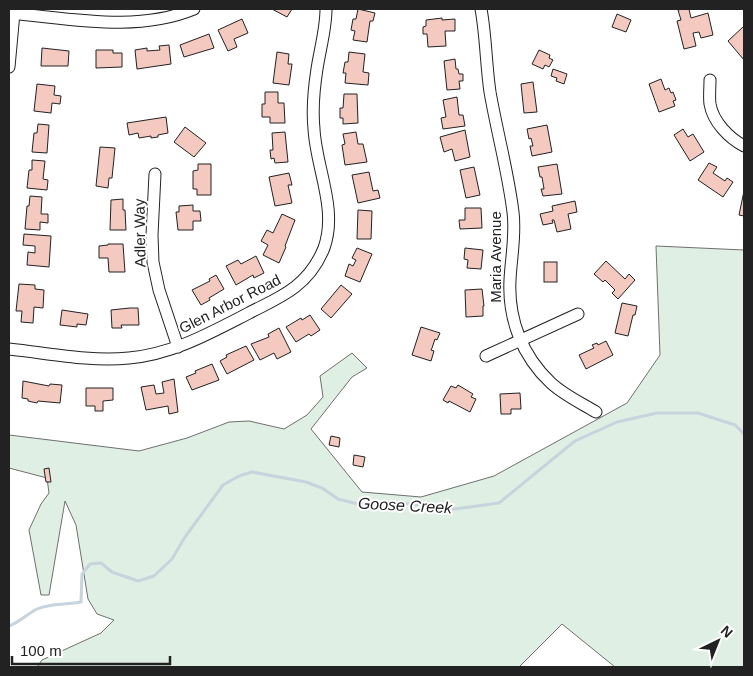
<svg xmlns="http://www.w3.org/2000/svg" width="753" height="676" viewBox="0 0 753 676" font-family="Helvetica,sans-serif">
<style>
.green{fill:#e0efe3;stroke:#6f6f6f}
.lines{fill:none;stroke-linecap:round;stroke-linejoin:round}
.stream{stroke:#c7d3dd;stroke-width:3}
.building{fill:#f3c9c0;stroke:#222}
.minor-casing{stroke:#222;stroke-width:13}
.minor{stroke:#fff;stroke-width:11}
.labels{text-anchor:middle;stroke-width:4;stroke-linejoin:round;paint-order:stroke}
.street-label{font-size:15px;fill:#222;stroke:#fff}
.water-label{font-size:16px;font-style:italic;fill:#222;stroke:#fff}
</style>
<rect width="100%" height="100%" fill="#fff"/>
<polygon class="green" points="656,246 744,250 744,667 615,667 562,624 519,667 37,667 42,660 101,633 114,620 97,614 88,599 76,525 65,501 49,595 41,595 29,530 41,504 49,493 47,478 9,468 9,435 139,451 187,438 229,422 249,421 284,429 307,415 323,397 320,376 352,353 367,368 352,377 311,429 362,492 421,497 494,476 627,403 660,355"/>
<g class="lines">
<path class="stream" d="M9,626C20,622 27,614 37,609C50,603 67,605 81,602L82,574L90,564L101,563L112,572L138,581L154,576L172,559L185,537L223,485L239,476L252,472L306,482L322,488L338,499L358,504L392,502L455,509L499,503L575,441L617,422L657,413H698L735,425L744,434"/>
</g>
<g class="building">
<polygon points="272,9 292,9 287,17"/>
<polygon points="358,9 375,13 373,21 370,21 367,42 353,40 355,31 351,30 353,19 356,19"/>
<polygon points="683,9 689,9 691,18 708,13 713,35 701,38 699,32 693,33 696,46 684,49 677,21 681,20 678,10"/>
<polygon points="617,14 631,20 626,32 612,27"/>
<polygon points="442,18 442,20 455,19 455,31 445,31 446,46 428,47 427,34 423,34 423,27 426,26 426,20"/>
<polygon points="242,19 248,33 234,39 237,47 228,51 218,30"/>
<polygon points="744,26 744,60 728,41"/>
<polygon points="209,34 214,48 184,57 180,45"/>
<polygon points="169,45 171,64 137,69 135,50 147,48 147,51 160,50 159,46"/>
<polygon points="42,48 69,51 68,66 41,66"/>
<polygon points="96,50 113,50 113,53 122,53 122,67 96,68"/>
<polygon points="539,50 550,55 549,58 553,60 549,67 545,65 543,69 532,64"/>
<polygon points="277,52 289,54 288,64 292,64 289,85 273,83"/>
<polygon points="349,52 365,54 363,72 369,73 368,85 345,83 346,73 343,73 345,62 348,62"/>
<polygon points="455,59 456,69 458,69 459,74 463,74 463,81 459,81 460,89 447,90 444,61"/>
<polygon points="553,69 567,74 564,84 556,81 557,78 551,76"/>
<polygon points="661,79 665,90 669,88 671,93 673,92 676,100 673,101 675,106 659,112 649,84"/>
<polygon points="533,82 537,112 524,113 521,84"/>
<polygon points="37,84 55,86 54,95 61,96 60,104 52,103 51,113 34,111"/>
<polygon points="265,92 278,92 278,103 284,103 285,123 270,123 270,117 262,117 262,104 265,104"/>
<polygon points="344,94 357,94 358,123 343,124 343,118 340,118 340,108 343,108"/>
<polygon points="457,97 459,115 463,115 465,126 443,129 441,118 446,117 443,100"/>
<polygon points="166,117 168,133 158,135 158,137 151,138 151,136 139,138 138,133 129,135 127,123"/>
<polygon points="38,124 49,125 47,153 32,152 34,133 37,133"/>
<polygon points="547,125 552,152 532,156 530,146 533,146 531,138 529,139 527,129"/>
<polygon points="185,127 206,143 194,157 174,142"/>
<polygon points="683,129 688,137 693,134 704,152 690,161 674,135"/>
<polygon points="465,130 470,157 455,161 452,149 444,152 440,137"/>
<polygon points="285,132 288,162 275,163 274,158 271,159 270,150 273,150 272,133"/>
<polygon points="356,132 358,144 363,144 367,162 345,165 342,145 345,144 343,134"/>
<polygon points="100,147 115,148 112,178 109,178 108,188 96,186"/>
<polygon points="32,160 45,161 43,179 48,180 47,190 27,188 29,170 32,170"/>
<polygon points="709,163 717,167 713,173 725,181 727,178 733,182 723,197 698,180"/>
<polygon points="198,164 211,164 211,195 197,195 197,189 193,189 193,171 198,170"/>
<polygon points="557,164 562,194 543,196 541,189 544,189 542,177 540,177 538,167"/>
<polygon points="474,167 480,195 466,198 460,170"/>
<polygon points="369,172 373,191 378,190 380,198 358,203 352,175"/>
<polygon points="289,173 292,185 288,185 292,203 275,206 269,177"/>
<polygon points="744,191 744,216 739,215"/>
<polygon points="30,196 42,197 41,214 48,214 48,223 40,222 40,230 25,229 27,206 29,206"/>
<polygon points="123,199 123,210 125,210 126,230 110,230 111,200"/>
<polygon points="575,201 577,212 568,214 571,229 557,232 554,220 552,220 553,223 543,225 540,214 553,211 552,206"/>
<polygon points="193,205 193,211 200,211 201,221 193,221 193,230 178,230 176,212 179,212 179,206"/>
<polygon points="465,208 481,208 482,228 460,229 459,220 465,220"/>
<polygon points="358,210 372,211 371,239 357,239"/>
<polygon points="282,214 295,220 285,246 286,247 279,263 263,255 268,245 261,241 267,230 273,233"/>
<polygon points="24,234 51,236 49,267 27,265 28,252 35,253 35,246 23,245"/>
<polygon points="108,244 123,244 125,272 109,272 108,258 99,258 99,246 108,245"/>
<polygon points="357,248 372,254 360,282 345,276 349,264 353,266 356,260 352,258"/>
<polygon points="465,248 483,250 481,269 467,268 468,260 464,259"/>
<polygon points="256,256 264,273 254,278 253,275 236,285 226,266 238,260 241,264"/>
<polygon points="606,261 625,279 629,274 635,280 618,299 612,293 615,290 605,280 603,282 594,274"/>
<rect x="544" y="262" width="13" height="20"/>
<polygon points="216,275 224,289 209,298 210,300 201,305 192,290 210,281 209,279"/>
<polygon points="19,284 35,285 35,289 44,290 43,308 34,307 33,323 21,322 22,311 16,311"/>
<polygon points="341,285 352,294 331,318 321,309"/>
<polygon points="482,289 484,306 483,306 483,316 466,317 465,290"/>
<polygon points="622,303 637,306 635,315 633,315 628,336 615,333"/>
<polygon points="130,308 138,308 139,325 121,325 122,328 112,328 111,310"/>
<polygon points="62,310 88,314 86,325 77,324 77,327 60,325"/>
<polygon points="310,315 320,330 311,336 309,334 296,342 286,327 301,318 302,320"/>
<polygon points="421,327 440,333 437,340 435,339 432,348 431,350 434,351 431,361 412,355"/>
<polygon points="279,328 291,352 277,359 274,353 260,360 251,344 269,337 268,334"/>
<polygon points="606,341 613,355 586,369 579,355 594,348 592,345 597,343 598,345"/>
<polygon points="246,346 254,360 227,374 220,361 227,357 226,355"/>
<polygon points="212,364 219,380 192,390 186,377 196,373 195,371"/>
<polygon points="174,379 178,412 169,414 168,406 146,410 141,387 154,385 156,394 164,393 162,382"/>
<polygon points="23,381 49,386 50,384 62,385 60,403 38,401 37,403 28,401 28,399 22,398"/>
<polygon points="458,385 473,394 471,397 476,399 470,412 449,401 448,403 443,400 451,386 456,388"/>
<polygon points="86,388 113,388 113,400 103,401 103,411 95,411 95,406 86,406"/>
<polygon points="520,393 521,409 511,409 511,414 501,414 500,394"/>
<polygon points="331,436 340,438 339,447 329,445"/>
<polygon points="354,455 365,457 363,467 353,465"/>
<polygon points="49,468 51,482 46,482 44,469"/>
</g>
<g class="lines">
<defs>
<g id="minor">
<path d="M481,9C486,36 486,65 490,92C497,132 508,172 513,212C516,235 511,258 510,280C508,319 522,356 551,383C564,395 581,403 596,412"/>
<path d="M9,13C69,18 136,33 194,9"/>
<polyline points="9,67 14,13"/>
<path d="M710,80C710,88 709,97 710,104C713,122 729,138 744,146"/>
<polyline points="155,174 152,235 153,262 159,290 178,347"/>
<path d="M9,349C48,353 89,362 129,358C173,354 210,333 249,313C264,305 281,298 295,287C308,277 318,263 324,248C338,209 316,168 314,129C312,109 314,88 317,69C320,49 326,29 326,9"/>
<polyline points="486,356 578,314"/>
</g>
</defs>
<use href="#minor" class="minor-casing"/>
<use href="#minor" class="minor"/>
</g>
<g class="labels">
<g class="street-label">
<text transform="translate(140 233) rotate(-91)" y="5">Adler Way</text>
<text transform="translate(496 257) rotate(-90)" y="5">Maria Avenue</text>
<text transform="translate(230 304) rotate(-27)" y="5">Glen Arbor Road</text>
</g>
<g class="water-label">
<text transform="translate(405 505) rotate(3)" y="6">Goose Creek</text>
</g>
</g>
<rect width="753" height="676" fill="none" stroke="#222222" stroke-width="20"/>
<g transform="translate(718 641) rotate(43)" stroke="#ffffff" stroke-width="4" paint-order="stroke">
<path d="M0-4L9 19L0 12L-9 19Z" fill="#222222"/>
<text y="-8" font-size="14" font-weight="bold" text-anchor="middle" fill="#222222">N</text>
</g>
<path d="M12 656v8h158v-8" fill="none" stroke="#222222" stroke-width="2.5"/>
<text x="20" y="656" font-size="15" fill="#222222" stroke="#ffffff" stroke-width="4" paint-order="stroke">100 m</text>
</svg>
